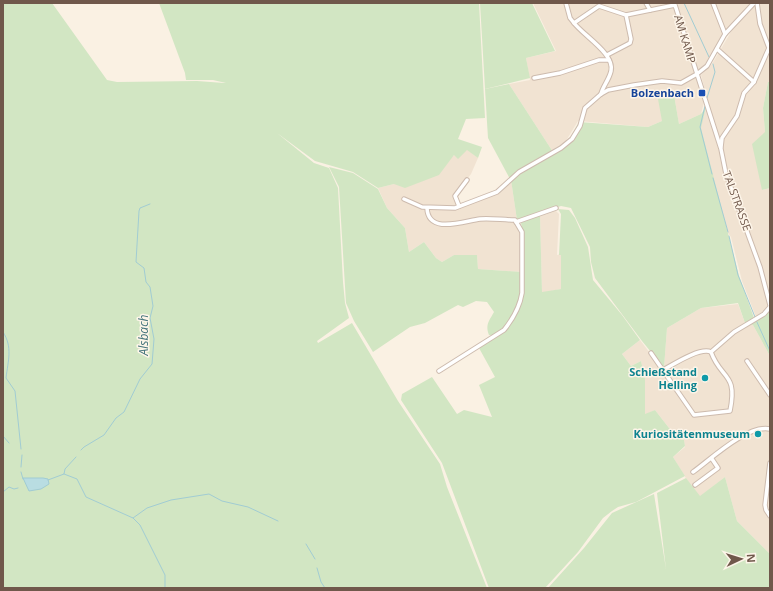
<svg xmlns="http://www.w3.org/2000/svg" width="773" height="591" viewBox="0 0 773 591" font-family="'Open Sans',sans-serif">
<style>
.residential{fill:#f1e3d2}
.green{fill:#d2e6c3}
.water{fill:#b9dde2;stroke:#a1ccd3}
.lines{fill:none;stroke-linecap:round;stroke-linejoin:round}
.stream{stroke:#a1ccd3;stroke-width:1}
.street-casing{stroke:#cdbbae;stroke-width:5.5}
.street{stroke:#fff;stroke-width:3.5}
.transit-dot{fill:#1a4fb4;stroke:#fdf5e9;stroke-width:1.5}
.culture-dot{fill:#0f9aa8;stroke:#fdf5e9;stroke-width:1.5}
.labels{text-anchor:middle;stroke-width:3;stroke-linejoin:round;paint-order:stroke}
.street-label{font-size:11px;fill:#70584b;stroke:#fdf5e9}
.transit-label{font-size:11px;font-weight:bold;fill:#164399;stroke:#fdf5e9;text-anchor:end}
.culture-label{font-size:11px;font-weight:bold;fill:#0d838f;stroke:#fdf5e9;text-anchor:end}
.water-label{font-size:12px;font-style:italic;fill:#43737b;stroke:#fdf5e9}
</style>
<rect width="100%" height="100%" fill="#faf1e3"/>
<g class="residential">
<polygon points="533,3 673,3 704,102 701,114 679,124 674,95 662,121 648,127 578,121 564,144 553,152 509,84 530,80 526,58 556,51"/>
<polygon points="679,3 752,3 724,33 709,60 699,70 697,69 677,6"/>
<polygon points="756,3 770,3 770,82 768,82 763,108 765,132 762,190 770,188 770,306 756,317 742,281 731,237 728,233 700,128 706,107 709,105 701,75 712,64 735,25"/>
<polygon points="467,149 478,158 471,174 454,196 459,206 491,196 511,180 517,220 521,232 522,272 478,269 477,255 454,255 442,262 436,258 424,242 409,252 405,228 387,208 378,188 394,184"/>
<polygon points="555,210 559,214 557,255 561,254 561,289 542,293 540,214"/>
<polygon points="738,304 745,323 753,325 770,356 770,554 737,521 725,477 700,497 687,480 673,457 685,447 684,440 669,428 655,410 645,415 645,379 641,361 631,366 622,354 640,340 662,369 664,368 667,328 701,308"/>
</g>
<g class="green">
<polygon points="3,3 52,3 107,80 117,82 197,81 224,83 226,83 213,80 186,80 185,73 159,3 479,3 485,118 466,119 458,139 482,147 478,158 467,150 458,159 454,155 439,175 405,188 394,184 378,188 353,172 315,161 277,133 314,163 329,168 338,188 343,282 345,303 349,318 317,341 318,343 352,323 398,401 440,464 447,487 487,588 3,588"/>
<polygon points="480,3 532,3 555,51 526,58 530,78 485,89"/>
<polygon points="768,82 770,82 770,188 762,190 752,144 765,132 763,108"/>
<polygon points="509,84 553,152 510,179 488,138 485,89"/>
<polygon points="674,95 679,124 701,114 706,107 701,128 739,276 754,318 745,323 738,303 701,308 667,328 664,368 642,341 595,278 591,262 590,247 571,208 561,206 517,220 511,180 520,173 569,140 579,122 648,127 662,121 658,99"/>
<path d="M329,167L353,173L378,189L387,208L405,228L409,252L424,242L436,258L442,262L454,255H477L478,269L522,272C521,300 518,317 494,336L489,335C485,325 489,321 494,312L487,302L476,301L463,307L458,305L425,323L410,327L373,352L354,321L346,303L339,187Z"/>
<polygon points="558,209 569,210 575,218 588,247 593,280 622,315 640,340 622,354 631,366 641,361 645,379 645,414 655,410 669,428 684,440 685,446 673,457 685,476 636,502 618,507 612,511 603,518 578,552 545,588 489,588 442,463 401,400 402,394 432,377 457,414 464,410 492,417 479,385 495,377 479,348 505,331 522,299 523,232 521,223 523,220 540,214 542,292 561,289 561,255 559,255 561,214"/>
<polygon points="770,311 770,356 753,325 749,324"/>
<polygon points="725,477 737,521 770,554 770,588 548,588 584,548 612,513 654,494 666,569 657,493 686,478 700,496"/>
</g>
<polygon class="water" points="23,478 43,478 48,479 49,484 41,489 29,491"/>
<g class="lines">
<g class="stream">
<polyline points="684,3 709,57"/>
<polyline points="707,98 715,72 713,64"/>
<polyline points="705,106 700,127 712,174"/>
<polyline points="713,178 728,232"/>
<polyline points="729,236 738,275 755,317"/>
<polyline points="756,320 770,351"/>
<path d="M3,332C13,347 8,361 6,378L15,391L21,449"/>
<polyline points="3,436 9,443"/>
<polyline points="81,450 84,447 104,435 116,418 124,412 140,379 152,364 154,339 150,318 153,306 150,287 146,282 144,268 136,262 139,211 140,208 150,204"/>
<polyline points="21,467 22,455"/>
<polyline points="21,472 23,479"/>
<polyline points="64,474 77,479 86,497 133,518 147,508 171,500 209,494 222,501 248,507 278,521"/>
<polyline points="48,480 64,474 65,469 76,457"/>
<polyline points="3,492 9,487 14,489 18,488"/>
<polyline points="133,518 140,525 165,575 165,588"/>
<polyline points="306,544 315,559"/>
<polyline points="317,568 321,582 325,588"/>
</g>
<defs>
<g id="street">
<path d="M566,3L570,18L574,23C584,36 615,54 611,71C609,80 603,86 601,94"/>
<polyline points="646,3 650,10"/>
<polyline points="713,3 725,34"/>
<polyline points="626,15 675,5 721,149 726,174 760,267 770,305"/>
<polyline points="574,23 599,6 626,15 631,39 630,43 607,55"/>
<polyline points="717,49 754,82"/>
<polyline points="534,78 560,73 599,60 609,60"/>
<polyline points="721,147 722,138 737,116 744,93 754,82 769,48 760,24 757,3"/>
<polyline points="404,199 422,207 455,208 497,192 519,172 561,148 572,139 580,126 585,108 601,94 608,90 634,85 662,81 681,83 697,74 707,66 725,34 754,3"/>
<polyline points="459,206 455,196 467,180"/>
<path d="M427,208C428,235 464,221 480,219C491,218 503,220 515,220L522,232V293C520,306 512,320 504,330L439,371"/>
<polyline points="516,222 556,208"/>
<polyline points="711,352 734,332 764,314 770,307"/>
<path d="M651,353L694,415L730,411C738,372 721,380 711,352"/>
<polyline points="747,361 770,395"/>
<path d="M663,370C674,364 700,347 711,352"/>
<polyline points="770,463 765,505 766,510 770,516"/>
<path d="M693,472C711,459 748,424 770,429"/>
<polyline points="695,485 718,468 712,459"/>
</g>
</defs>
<use href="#street" class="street-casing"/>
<use href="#street" class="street"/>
</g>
<rect class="transit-dot" x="698" y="89" width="8" height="8" rx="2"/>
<g class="culture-dot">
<circle cx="705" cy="378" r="4"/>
<circle cx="758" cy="434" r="4"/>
</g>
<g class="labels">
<g class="street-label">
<text transform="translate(685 39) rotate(73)" y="4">AM KAMP</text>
<text transform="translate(737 201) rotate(70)" y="4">TALSTRASSE</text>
</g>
<g class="transit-label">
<text x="694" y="97">Bolzenbach</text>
</g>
<g class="culture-label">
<text x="697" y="376">Schießstand<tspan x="697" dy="13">Helling</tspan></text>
<text x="750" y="438">Kuriositätenmuseum</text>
</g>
<g class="water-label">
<text transform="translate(144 335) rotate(-90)" y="4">Alsbach</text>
</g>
</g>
<rect width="773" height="591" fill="none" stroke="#70584b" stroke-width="8"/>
<g transform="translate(741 559) rotate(86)" stroke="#fdf5e9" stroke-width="3" paint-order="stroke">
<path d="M0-3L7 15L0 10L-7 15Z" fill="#70584b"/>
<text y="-6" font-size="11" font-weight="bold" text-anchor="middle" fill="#70584b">N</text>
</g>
</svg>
